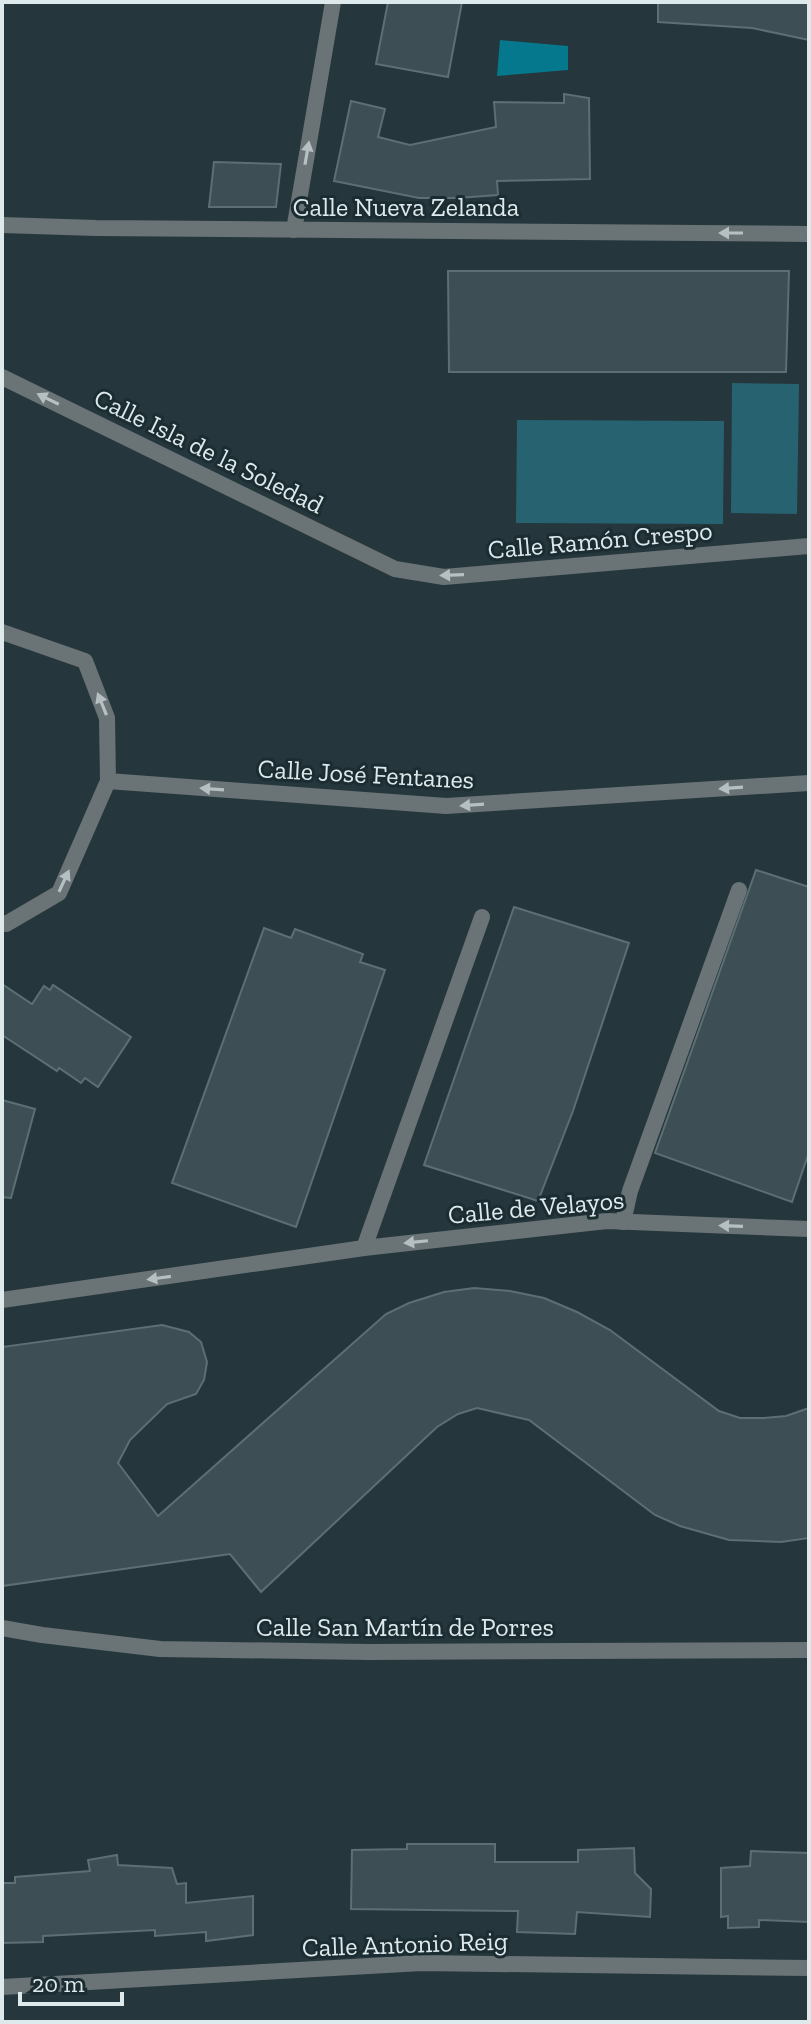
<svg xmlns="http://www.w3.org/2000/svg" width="811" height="2024" viewBox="0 0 811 2024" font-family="'Zilla Slab',serif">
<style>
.green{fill:#276271}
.water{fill:#06788d}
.building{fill:#3d4f55;stroke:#5b6f74;stroke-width:2}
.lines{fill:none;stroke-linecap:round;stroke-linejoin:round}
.service{stroke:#6a7375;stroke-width:16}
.minor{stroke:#6a7375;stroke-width:16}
.oneway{fill:#b5c0c2}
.labels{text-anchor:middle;stroke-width:6;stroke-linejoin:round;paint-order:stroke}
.street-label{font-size:26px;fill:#dee9ec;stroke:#1b2d32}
</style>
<rect width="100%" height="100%" fill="#25373c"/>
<g class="green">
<polygon points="732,383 799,384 797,514 731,513"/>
<polygon points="517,420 724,421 723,524 516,523"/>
</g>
<polygon class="water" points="500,40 568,46 568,70 497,76"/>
<g class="building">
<polygon points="388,2 462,2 448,77 376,64"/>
<polygon points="658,2 809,2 809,40 752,28 658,22"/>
<polygon points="564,94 589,98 590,179 497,181 498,195 457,198 419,198 334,181 351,101 385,109 378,137 410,145 496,127 494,102 564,103"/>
<polygon points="214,162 281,164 276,207 209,207"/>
<polygon points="448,271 789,271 786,372 449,372"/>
<polygon points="756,870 809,887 809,1152 792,1202 655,1153"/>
<polygon points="514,907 629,943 573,1111 538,1201 424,1165"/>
<polygon points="264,928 291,938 295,929 363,954 360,962 385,970 296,1227 172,1183"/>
<polygon points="2,984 32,1004 44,986 50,990 53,985 131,1037 98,1087 85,1078 81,1083 59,1068 57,1071 2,1035"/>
<polygon points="2,1100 35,1109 11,1198 2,1197"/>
<polygon points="474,1288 510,1291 544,1298 577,1312 610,1330 719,1411 740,1418 764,1418 786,1416 809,1408 809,1538 781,1542 729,1540 680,1526 655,1515 529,1420 477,1408 458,1414 437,1427 261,1592 230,1554 2,1586 2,1347 162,1325 189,1332 201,1342 207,1362 204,1380 196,1394 167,1404 130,1440 118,1463 158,1516 386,1314 409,1303 444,1292"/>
<polygon points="407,1844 495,1844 495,1862 578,1862 578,1850 634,1848 635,1873 651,1889 650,1917 577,1912 575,1934 517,1932 518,1911 351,1909 352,1850 407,1849"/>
<polygon points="751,1851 809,1853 809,1922 759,1920 759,1927 728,1928 728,1916 721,1917 721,1868 750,1866"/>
<polygon points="117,1855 118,1865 172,1868 177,1884 186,1883 186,1903 253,1896 253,1935 206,1941 206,1932 155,1936 155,1930 43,1936 43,1942 2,1943 2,1883 15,1883 15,1877 90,1871 88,1860"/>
</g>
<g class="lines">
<polyline class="service" points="623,1222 630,1191 739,890"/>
<g class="minor">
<polyline points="2,225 96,228 809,234"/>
<polyline points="294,230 333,2"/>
<polyline points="2,377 395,569 444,577 809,546"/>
<polyline points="2,632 85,661 107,718 108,781 59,893 6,924 2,923"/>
<polyline points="108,781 446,806 809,783"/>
<polyline points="364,1248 482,917"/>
<polyline points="2,1300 364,1248 607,1221 809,1229"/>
<polyline points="2,1628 42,1635 160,1649 369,1652 809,1650"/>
<polyline points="2,1987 422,1963 809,1968"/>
</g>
</g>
<defs><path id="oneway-solid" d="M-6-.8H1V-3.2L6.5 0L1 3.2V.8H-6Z" transform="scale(2)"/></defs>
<g class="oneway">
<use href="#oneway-solid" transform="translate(307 153) rotate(-80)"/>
<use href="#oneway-solid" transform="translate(731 233) rotate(-180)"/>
<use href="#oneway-solid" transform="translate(48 399) rotate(-154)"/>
<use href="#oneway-solid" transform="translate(452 575) rotate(178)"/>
<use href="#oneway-solid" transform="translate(102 704) rotate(-112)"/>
<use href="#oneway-solid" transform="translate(731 788) rotate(176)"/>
<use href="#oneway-solid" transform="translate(212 789) rotate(-176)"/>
<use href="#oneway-solid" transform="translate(472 805) rotate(176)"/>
<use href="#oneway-solid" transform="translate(64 881) rotate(-65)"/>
<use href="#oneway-solid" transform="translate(731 1226) rotate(-178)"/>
<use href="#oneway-solid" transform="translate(416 1242) rotate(174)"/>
<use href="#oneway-solid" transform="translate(159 1278) rotate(172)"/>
</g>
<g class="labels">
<g class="street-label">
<text x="406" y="216">Calle Nueva Zelanda</text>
<text transform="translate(209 451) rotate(26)" y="9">Calle Isla de la Soledad</text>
<text transform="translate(600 540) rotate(-5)" y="9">Calle Ramón Crespo</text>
<text transform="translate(366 774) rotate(3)" y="9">Calle José Fentanes</text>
<text transform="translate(536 1207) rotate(-5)" y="9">Calle de Velayos</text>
<text x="405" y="1636">Calle San Martín de Porres</text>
<text transform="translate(405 1944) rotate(-2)" y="9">Calle Antonio Reig</text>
</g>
</g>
<rect width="811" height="2024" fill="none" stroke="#dee9ec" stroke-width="8"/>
<path d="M20 1992v12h102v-12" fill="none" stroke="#dee9ec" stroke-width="4"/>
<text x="32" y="1992" font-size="24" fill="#dee9ec" stroke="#1b2d32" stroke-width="6" paint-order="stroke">20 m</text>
</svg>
